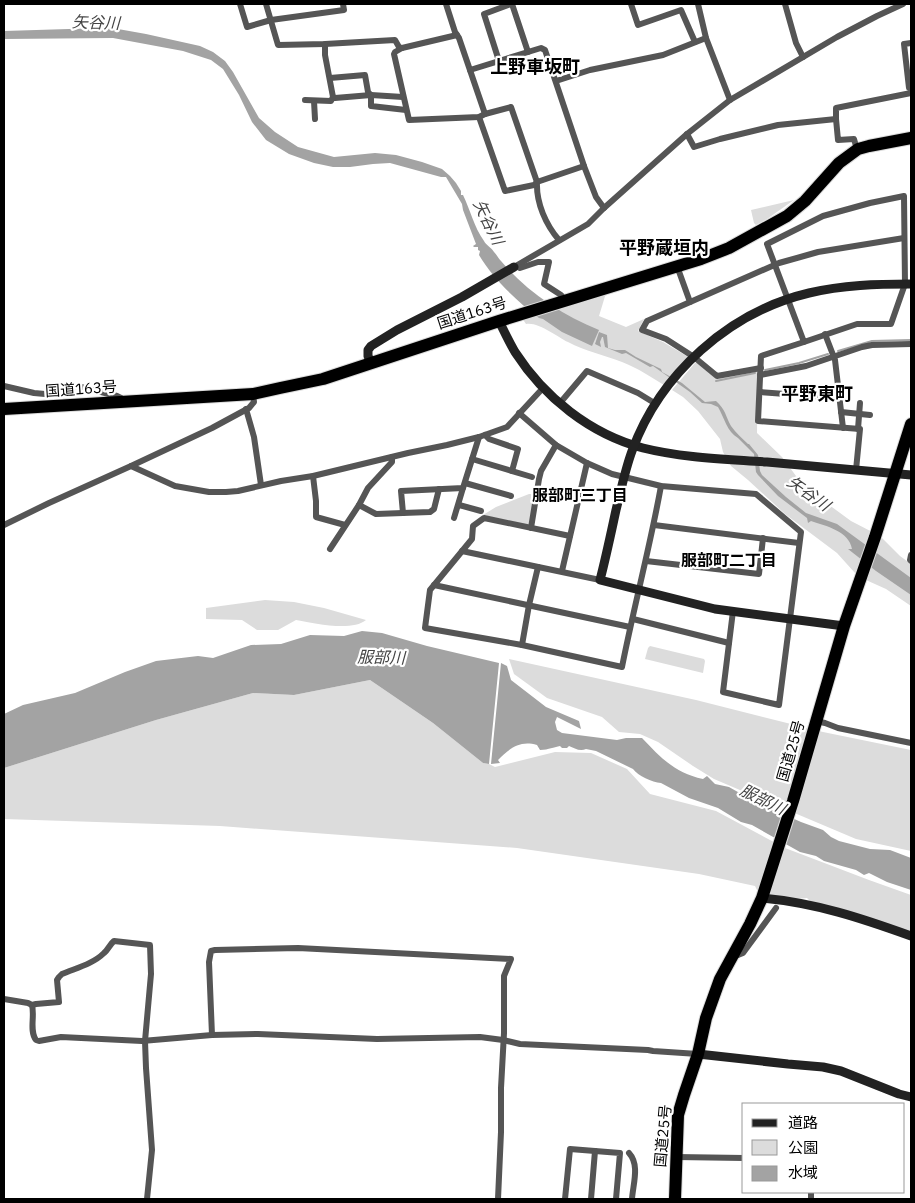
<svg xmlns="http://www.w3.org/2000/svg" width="915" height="1203" viewBox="0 0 915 1203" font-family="'IBM Plex Sans','Noto Sans JP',sans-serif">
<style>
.green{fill:#dcdcdc}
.water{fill:#a3a3a3}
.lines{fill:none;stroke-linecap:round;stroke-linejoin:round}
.stream{stroke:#a3a3a3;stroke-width:2}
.highway-casing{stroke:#dbdbdb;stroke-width:14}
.street{stroke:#555;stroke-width:6}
.secondary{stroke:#222;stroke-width:9}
.highway{stroke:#000;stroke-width:12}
.labels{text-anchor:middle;stroke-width:4.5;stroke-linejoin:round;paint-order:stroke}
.street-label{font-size:15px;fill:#000;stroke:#fff}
.water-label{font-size:16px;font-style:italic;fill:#444;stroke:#fff}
.neighbourhood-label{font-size:16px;font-weight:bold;fill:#000;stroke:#fff}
.quarter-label{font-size:18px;font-weight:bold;fill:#000;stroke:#fff}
</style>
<rect width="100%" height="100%" fill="#fff"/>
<g class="green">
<polygon points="794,200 767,219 756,225 754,223 751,210"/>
<path d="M606,293L599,316L626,327L644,319L638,331L663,342L690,358L666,386C652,378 638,368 622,362C604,355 585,351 568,342C558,337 537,321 526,324L522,318Z"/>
<polygon points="695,363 697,363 717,379 756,371 758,373 757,433 782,457 799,480 821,499 851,521 880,536 900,556 911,564 911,606 886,589 866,580 855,573 837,553 785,514 748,480 731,466 723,452 720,439 698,411 683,397 672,390"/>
<polygon points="529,494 534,494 530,523 528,525 483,515 496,507"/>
<path d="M265,600L294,602L324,608L366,620C352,632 313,623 296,620L278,630H257L242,620L206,619V608Z"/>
<polygon points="650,646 704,659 705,661 703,673 645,659 648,648"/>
<polygon points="509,659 696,700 823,732 911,750 911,851 856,839 714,779 693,766 658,742 640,734 619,732 602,717 547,698 514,674"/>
<path d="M370,680L433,723L483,763L489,764L495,767L555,752L591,753L627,769L650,794L716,811L785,848L869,880L911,895V932L811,902L807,898C791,900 774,897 758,892L755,886L699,874L517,848L220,826L4,819V768L156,720L253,693L294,695Z"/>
</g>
<g class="water">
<path d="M101,28L118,29L146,34L200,46L213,52L225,61L233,72L259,118L275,132L298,147L334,157L375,153L396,155L422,162L442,169L450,176L456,183L461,191V195H463C470,209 474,227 484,241C486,245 491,247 494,252C497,255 498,258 501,261C526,291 562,315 599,330L592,346L562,332L543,319L539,318C516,300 494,280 479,255L480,251L478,250V247H474L473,246L476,244L463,210L462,204L446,177H441L390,163L373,164L350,167H333L314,163L289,154L266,140L252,122L239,95L223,69L211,60L183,51L113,38L4,39V31Z"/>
<path d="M599,332L607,335L608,348L615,350H625L636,357L661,369L662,372L682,383L705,402L716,401C726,410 725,415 731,426C736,433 742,438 748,444H749L758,455L760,471L762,475L786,497L806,513L837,524L911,578V595L876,571L848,549H852C849,531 826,526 811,521L808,523L807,518L778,496L758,475L756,472L754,454L738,438C727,432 724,417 718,407L711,404L702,403L690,392L653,366L650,367L626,353L622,354L605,347L603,337H602L600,342L601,347L595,344Z"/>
<polygon points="362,631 382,633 427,646 499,663 489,764 483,763 433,723 370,680 294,695 253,693 156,720 4,768 4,714 23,705 75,693 125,672 156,661 198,656 213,658 251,645 281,644 310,635 344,636"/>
<path d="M501,663L507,666L511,680L546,707L579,721L581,729L557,717L555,722L557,730L562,733L617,740L626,738H642C661,758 675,773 703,779L707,776L715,784L729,787L752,800L801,822L823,830L831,837L839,841L870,849L890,850L911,858V890L887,882L869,873L864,875L856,870L824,861L816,856L800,852L752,825L741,822L718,808L689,798L661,783C652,782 638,776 633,769L596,751L586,749C580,752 574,748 569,746L567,748H562L560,746C557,747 555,747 552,748C547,749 545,750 540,750L537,745C520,740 510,748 498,760L500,763L491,764Z"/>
</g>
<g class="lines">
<g class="stream">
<polyline points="838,351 872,341 911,340"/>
<polyline points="765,370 799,363 828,354"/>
<polyline points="716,381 755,373"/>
</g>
<defs>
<g id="highway">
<polyline points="4,409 253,394 280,388 323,379 499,321 701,259 729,248 787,216 805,201 839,163 858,149 869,146 911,138"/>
<polyline points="675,1199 678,1115 684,1095 698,1054 706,1018 720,979 750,924 762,898 793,801 844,626 875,537 911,424"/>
</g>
</defs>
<use href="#highway" class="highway-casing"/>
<g class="street">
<polyline points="240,4 247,27 271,20 344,10 343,4"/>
<polyline points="266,4 278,45 325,44 395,40 399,47 402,48"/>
<path d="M446,4L455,32L459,38L485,114L511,107L537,182C536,203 546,225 559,240"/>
<polyline points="512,4 528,52"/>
<polyline points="631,4 638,25 681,10 695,42"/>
<polyline points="698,4 706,38 730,100"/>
<polyline points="785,4 796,43 803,57"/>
<polyline points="457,35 402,48 395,52 394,54 409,120 479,117 485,114"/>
<polyline points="325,44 325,55 333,97 335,98 371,95 403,97"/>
<polyline points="499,61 484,14 511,4"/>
<polyline points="470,70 541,48 545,50 584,166 596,197 604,208"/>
<polyline points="330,78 365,75 368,92 371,95 371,106 406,110"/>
<polyline points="556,81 590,70 663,55 706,38"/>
<polyline points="909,88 904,44 911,43"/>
<polyline points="305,100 331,101 333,97"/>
<polyline points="314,101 315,119"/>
<polyline points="479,117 505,191 534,185 537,182 584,166"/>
<polyline points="687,134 694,147 720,139 778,125 836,119"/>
<polyline points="858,149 856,146 854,139 838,140 836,119 836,108 911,93"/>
<polygon points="904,196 905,284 891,324 857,324 804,342 767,244 823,216 870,203"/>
<polyline points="677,266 690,302"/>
<polyline points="514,267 588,224 604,208 687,134 730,100 837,37 877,16 903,4"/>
<polyline points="518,267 520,268 538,262 549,262 544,284 561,295 565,301"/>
<polyline points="825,334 835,360 843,428"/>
<polyline points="804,342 761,356 758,421 860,429 856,470"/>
<polyline points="761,368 717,376 694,357 666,339 642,330 647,321 779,263 818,252 904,238"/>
<polyline points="760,375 806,366 862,347 872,345 911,344"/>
<polyline points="4,386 34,393 45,394 64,387 77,386 117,396 121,398 122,401"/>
<polyline points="760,392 839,398"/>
<polyline points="560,403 587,371 638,393 656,404"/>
<polyline points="246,409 254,437 261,485"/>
<polyline points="841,412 870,415"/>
<polyline points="519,413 556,445 587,463 612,474 661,486 756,494 801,532 779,705 723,692 733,611"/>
<polyline points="858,429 860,403"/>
<polyline points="485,435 489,439 518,449 512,471"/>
<polyline points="472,459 532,477"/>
<polyline points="131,466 175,486 209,492 226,492 238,491 281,481 313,476 408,453 447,445 479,437 507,427 543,388"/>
<polyline points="313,476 316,501 316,517 345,525"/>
<polyline points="465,483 511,496"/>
<polyline points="359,505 376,514 430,512 434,509 439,489"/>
<polyline points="459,505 481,511"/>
<polyline points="403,513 401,491 463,488 479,437"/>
<polyline points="454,518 463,488"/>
<polyline points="4,525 49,503 131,466 212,428 249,408 254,402 253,394"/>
<polyline points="654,525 799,543"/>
<polyline points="531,528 539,479 541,471 556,445"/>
<path d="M570,536L484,518L473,526L472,539L430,590L425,628L522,645L622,667C634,606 650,547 661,486"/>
<polyline points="330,549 359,505 368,488 392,462 392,457"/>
<polyline points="462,551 600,580"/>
<polyline points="911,555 910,560 911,561"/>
<polyline points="646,561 759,574 763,538"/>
<polyline points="562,571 587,463"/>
<polyline points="434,585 630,627"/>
<polyline points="633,619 729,643"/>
<polyline points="522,645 529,605 538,567"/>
<polyline points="816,721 825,723 838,728 911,743"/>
<polyline points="734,953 738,955 743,953 776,908"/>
<path d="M4,999L28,1003L32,1005L36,1004L59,1002L57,980L59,977L62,974C76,968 93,964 104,953C108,950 110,944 114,941L150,945L151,974L145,1041L146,1068L152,1150L147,1199"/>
<path d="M32,1005C35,1016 29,1031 36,1040L39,1041L61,1037L142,1041L212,1035L258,1034L377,1039L480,1037L503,1040L520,1044L648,1050L653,1051L698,1054"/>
<polyline points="212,1035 209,962 211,951 215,950 298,948 511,959 504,976 504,1033 501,1088 501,1132 498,1199"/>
<path d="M629,1153C640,1165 633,1184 632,1199"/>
<polyline points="676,1157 744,1158"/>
<polyline points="811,1192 811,1199"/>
<polyline points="565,1199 570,1149 620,1153 616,1199"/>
<polyline points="591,1199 595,1151"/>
</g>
<g class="secondary">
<path d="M499,321C504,331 509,342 515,352C544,397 590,434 643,448C683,458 726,459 767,462C815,466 863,471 911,475"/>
<polyline points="371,363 368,356 368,350 371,346 397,330 462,297 514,267"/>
<path d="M844,626L715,609L600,580C606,557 611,533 616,510C621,490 625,470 632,451C660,374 729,312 809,293C843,285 877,284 911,284"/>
<path d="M762,898C816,903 861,918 911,936"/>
<polyline points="698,1054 788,1064 823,1067 841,1071 899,1094 911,1097"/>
</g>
<use href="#highway" class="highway"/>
</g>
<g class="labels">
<g class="street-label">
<text transform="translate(472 313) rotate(-18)" y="5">国道163号</text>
<text transform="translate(81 389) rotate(-4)" y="5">国道163号</text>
<text transform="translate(791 751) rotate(-74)" y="5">国道25号</text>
<text transform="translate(663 1136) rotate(-85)" y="5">国道25号</text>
</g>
<g class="water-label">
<text transform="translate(96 22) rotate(2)" y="6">矢谷川</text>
<text transform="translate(489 222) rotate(64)" y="6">矢谷川</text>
<text transform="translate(809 493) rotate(35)" y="6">矢谷川</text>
<text transform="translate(381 657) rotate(1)" y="6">服部川</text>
<text transform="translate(763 799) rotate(26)" y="6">服部川</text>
</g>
<g class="neighbourhood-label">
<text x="580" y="501">服部町三丁目</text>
<text x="729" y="566">服部町二丁目</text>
</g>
<g class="quarter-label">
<text x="535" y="73">上野車坂町</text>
<text x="664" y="254">平野蔵垣内</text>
<text x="817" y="400">平野東町</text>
</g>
</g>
<rect width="915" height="1203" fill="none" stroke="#000000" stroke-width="10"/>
<rect x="742" y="1103" width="162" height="90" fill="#ffffff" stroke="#999999"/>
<rect x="752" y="1119" width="25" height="8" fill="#222222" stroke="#999999"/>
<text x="788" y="1128" font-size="15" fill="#000000">道路</text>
<rect x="752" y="1140" width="25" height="15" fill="#dcdcdc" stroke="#999999"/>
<text x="788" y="1153" font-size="15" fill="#000000">公園</text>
<rect x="752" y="1166" width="25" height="15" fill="#a3a3a3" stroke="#999999"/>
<text x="788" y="1178" font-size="15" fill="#000000">水域</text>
</svg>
